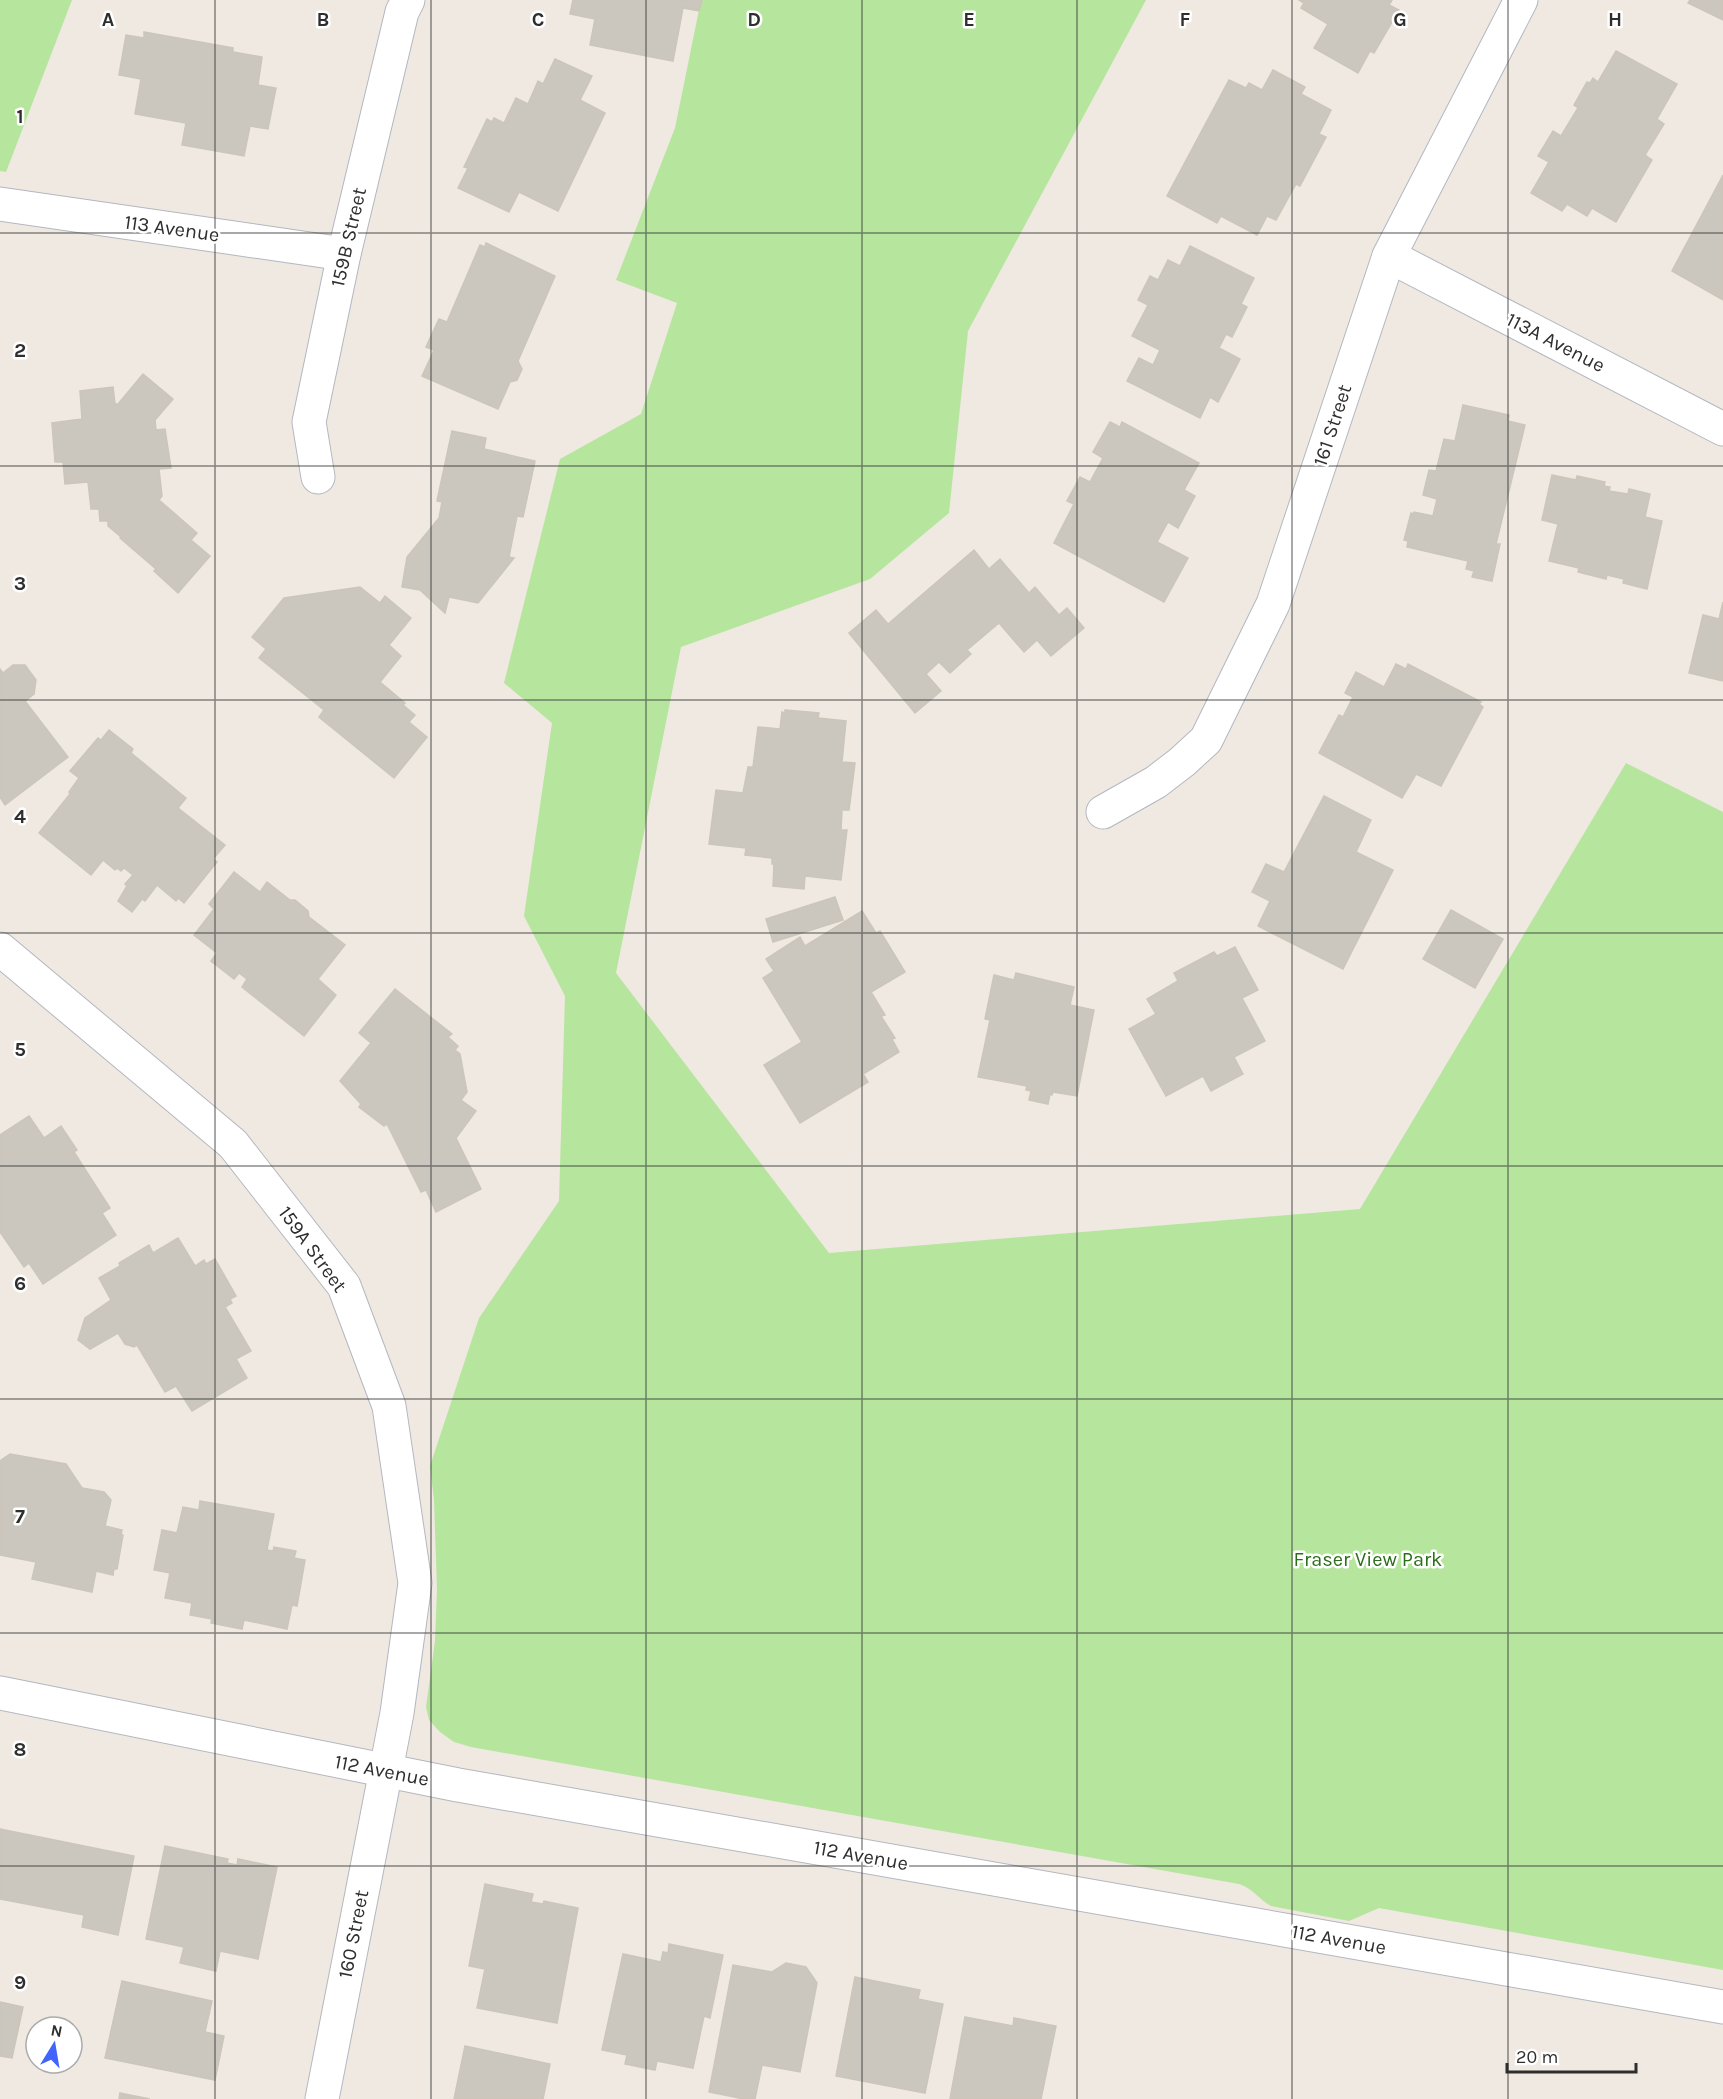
<svg xmlns="http://www.w3.org/2000/svg" width="1723" height="2099" viewBox="0 0 1723 2099" font-family="Karla,sans-serif">
<style>
.green{fill:#b6e59e}
.building{fill:#cbc7bf;stroke:#cbc5ba;stroke-width:1.5}
.lines{fill:none;stroke-linecap:round;stroke-linejoin:round}
.minor-casing{stroke:#b4b7c1;stroke-width:35}
.tertiary-casing{stroke:#b4b7c1;stroke-width:35}
.minor{stroke:#fff;stroke-width:33}
.tertiary{stroke:#fff;stroke-width:33}
.grid{fill:none;stroke:#2e2e2e;stroke-width:1.5;stroke-opacity:0.55}
.labels{text-anchor:middle;stroke-width:5;stroke-linejoin:round;paint-order:stroke}
.street-label{font-size:20px;fill:#2e2e2e;stroke:#fff}
.park-label{font-size:20px;fill:#2c6e1b;stroke:#fff}
.grid-label{font-size:20px;text-anchor:middle;font-weight:bold;fill:#2e2e2e;stroke:#fff;stroke-width:5;stroke-linejoin:round;paint-order:stroke}
</style>
<rect width="100%" height="100%" fill="#efe9e1"/>
<g class="green">
<polygon points="0,0 72,0 6,172 0,171"/>
<path d="M701,0H1146L968,331L949,513L870,579L681,647L616,973L829,1253L1360,1209L1626,763L1723,812V1970L1379,1908L1349,1921L1271,1906C1257,1898 1254,1889 1239,1884L471,1747L454,1742L440,1732L429,1720L426,1707L435,1641L437,1589L434,1500L430,1466L479,1318L559,1201L565,996L524,916L552,723L504,683L560,459L641,414L677,303L616,280L675,128Z"/>
</g>
<g class="building">
<polygon points="573,0 702,0 699,11 683,8 673,61 590,45 595,19 570,14"/>
<polygon points="1299,0 1392,0 1389,5 1399,10 1374,53 1370,51 1358,73 1314,48 1328,24 1301,8 1304,3"/>
<polygon points="1690,0 1723,0 1723,20 1688,3"/>
<polygon points="144,32 233,48 233,52 262,57 258,85 276,88 268,129 250,126 244,156 182,145 186,123 135,114 141,79 119,75 126,35 144,38"/>
<polygon points="1616,51 1677,84 1657,119 1664,124 1645,155 1652,160 1616,222 1592,208 1587,216 1567,204 1562,211 1531,193 1549,162 1538,156 1553,131 1561,136 1578,108 1574,105 1587,82 1590,83 1593,78 1598,82"/>
<polygon points="555,59 592,76 580,100 605,113 558,211 519,192 509,212 458,188 468,168 464,167 487,119 492,122 494,118 504,123 516,98 528,104 538,81 543,84"/>
<polygon points="1273,70 1305,87 1301,94 1331,110 1319,134 1326,137 1300,186 1296,184 1276,220 1267,216 1257,235 1221,216 1217,223 1167,196 1229,80 1246,88 1249,83 1262,90"/>
<polygon points="1723,175 1723,300 1672,271"/>
<polygon points="486,243 555,276 518,361 522,369 517,380 510,382 498,409 422,376 434,350 426,347 439,319 447,322 480,245 485,247"/>
<polygon points="1190,246 1254,278 1241,304 1247,307 1232,337 1226,334 1219,348 1240,359 1218,402 1210,397 1200,418 1127,381 1139,358 1153,365 1160,350 1132,336 1148,305 1138,300 1150,276 1158,280 1168,260 1180,266"/>
<polygon points="143,374 173,399 155,420 156,430 165,429 171,468 159,469 162,496 159,500 197,533 191,540 210,556 178,593 154,571 156,569 120,538 121,537 108,526 108,521 100,521 99,509 91,509 88,482 65,484 63,462 55,462 52,423 82,419 80,391 113,387 115,404 118,404"/>
<polygon points="1463,405 1509,415 1508,421 1525,425 1496,544 1500,544 1492,581 1472,577 1474,571 1466,569 1468,561 1407,547 1408,541 1404,540 1411,513 1413,514 1414,512 1433,516 1437,499 1423,495 1429,470 1436,471 1444,439 1455,441"/>
<polygon points="1110,422 1120,427 1122,422 1199,463 1184,490 1195,496 1178,528 1168,522 1157,542 1188,558 1164,602 1054,543 1074,504 1067,501 1080,477 1090,482 1103,458 1093,452"/>
<polygon points="452,431 486,438 484,449 535,461 523,517 517,516 509,557 514,558 478,603 449,597 445,613 420,590 402,587 407,557 439,518 442,502 437,501"/>
<polygon points="1552,475 1576,480 1577,476 1605,482 1604,486 1610,487 1609,491 1628,494 1629,489 1650,494 1645,517 1662,521 1647,589 1623,583 1624,579 1607,575 1606,579 1578,572 1579,568 1549,561 1558,524 1542,520"/>
<polygon points="974,550 989,569 1000,559 1029,593 1035,587 1059,615 1067,608 1084,628 1051,656 1037,640 1024,652 999,623 967,650 971,654 950,673 939,662 926,674 941,691 915,713 849,633 876,610 888,624"/>
<polygon points="360,587 380,603 385,596 411,618 389,645 401,656 380,682 405,703 403,705 415,715 409,722 427,737 394,778 319,717 324,710 259,658 266,649 252,637 284,598"/>
<polygon points="1723,602 1723,681 1689,673 1703,615 1719,619"/>
<polygon points="1396,664 1406,669 1408,664 1481,702 1479,704 1483,707 1441,786 1416,774 1402,798 1319,753 1339,715 1343,717 1353,697 1345,693 1356,672 1384,687"/>
<polygon points="13,665 25,665 36,680 34,694 25,701 68,757 5,805 0,797 0,669 3,673"/>
<polygon points="785,710 819,713 818,718 846,721 842,762 855,763 849,810 842,810 841,830 847,830 841,880 805,876 804,889 773,886 774,864 772,864 772,858 745,855 746,848 709,844 716,790 743,793 748,767 753,767 758,727 780,729 782,712 785,713"/>
<polygon points="109,730 133,749 131,753 186,798 178,808 225,845 213,859 217,862 184,903 178,898 176,901 157,885 145,901 142,899 132,912 118,901 127,886 125,884 133,875 124,868 121,871 117,868 115,870 103,860 91,875 39,833 70,794 69,792 79,778 70,771 98,738 101,740"/>
<polygon points="1324,796 1371,820 1356,852 1393,870 1343,969 1258,926 1270,901 1252,892 1266,864 1284,872"/>
<polygon points="234,872 260,892 267,882 290,900 295,900 308,911 309,917 345,945 318,979 336,995 304,1036 242,987 247,979 239,973 234,979 211,961 217,953 194,935 214,909 209,904"/>
<polygon points="835,897 843,920 773,942 766,919"/>
<polygon points="1451,910 1503,939 1475,988 1423,959"/>
<polygon points="862,911 876,933 880,931 905,972 871,992 885,1015 881,1016 895,1038 892,1039 899,1052 863,1074 868,1082 800,1123 764,1065 802,1042 763,978 774,971 766,959 800,937 805,946"/>
<polygon points="1235,947 1258,990 1242,998 1265,1041 1234,1057 1243,1074 1211,1091 1203,1076 1166,1096 1129,1029 1156,1014 1147,999 1178,981 1174,973 1214,952 1217,956"/>
<polygon points="1016,973 1074,987 1070,1005 1094,1010 1077,1096 1053,1092 1052,1095 1050,1094 1048,1104 1029,1100 1031,1091 1026,1090 1027,1086 978,1077 990,1020 985,1019 994,975 1014,980"/>
<polygon points="395,989 452,1034 448,1037 458,1046 455,1050 460,1054 467,1092 461,1100 476,1111 456,1138 481,1189 436,1212 426,1190 421,1192 387,1124 384,1126 359,1107 361,1104 340,1081 371,1043 359,1033"/>
<polygon points="29,1116 44,1138 61,1126 77,1150 74,1152 110,1208 102,1213 116,1235 43,1284 29,1263 24,1267 0,1232 0,1135"/>
<polygon points="178,1238 195,1266 204,1260 206,1264 215,1259 236,1296 230,1299 232,1303 225,1307 251,1351 236,1359 247,1378 192,1411 176,1386 165,1392 137,1345 134,1347 125,1344 118,1333 90,1349 78,1340 85,1318 111,1300 99,1278 120,1266 119,1263 149,1245 153,1253"/>
<polygon points="10,1454 66,1464 82,1488 104,1492 111,1500 105,1526 122,1530 121,1535 123,1535 117,1569 114,1569 113,1575 96,1571 92,1592 32,1579 36,1562 0,1555 0,1461"/>
<polygon points="200,1501 274,1514 267,1550 273,1551 274,1547 296,1551 294,1558 305,1560 297,1606 292,1605 287,1629 244,1620 242,1629 211,1623 212,1619 190,1615 192,1603 165,1598 170,1573 154,1570 162,1530 177,1533 183,1507 199,1510"/>
<polygon points="0,1829 134,1856 118,1935 82,1927 84,1915 0,1899"/>
<polygon points="165,1846 228,1859 227,1863 237,1865 238,1859 277,1867 258,1959 220,1951 216,1971 180,1963 184,1947 146,1939"/>
<polygon points="485,1884 533,1894 531,1902 543,1904 544,1901 578,1908 557,2023 477,2008 485,1969 469,1966"/>
<polygon points="669,1944 723,1955 710,2018 704,2016 693,2068 657,2061 655,2070 625,2064 627,2055 602,2050 623,1954 661,1962 663,1952 668,1953"/>
<polygon points="786,1963 806,1967 817,1983 800,2072 762,2065 755,2099 744,2099 709,2092 733,1965 772,1972"/>
<polygon points="855,1977 920,1990 918,1999 943,2004 925,2093 836,2076"/>
<polygon points="122,1981 212,2001 205,2032 224,2036 215,2080 105,2058"/>
<polygon points="0,2002 23,2007 12,2058 0,2056"/>
<polygon points="965,2017 1013,2026 1014,2018 1056,2026 1041,2099 950,2099"/>
<polygon points="465,2046 550,2064 543,2099 454,2099"/>
<polygon points="120,2093 150,2099 119,2099"/>
</g>
<g class="lines">
<defs>
<g id="minor">
<polyline points="0,204 344,254"/>
<polyline points="1389,256 1723,429"/>
<polyline points="318,477 309,422 344,254 402,12 408,0"/>
<polyline points="1103,812 1156,782 1182,762 1206,740 1273,604 1389,256 1521,0"/>
<polyline points="0,949 233,1144 344,1286 389,1406 415,1583 397,1713 386,1770"/>
</g>
<g id="tertiary">
<polyline points="0,1693 458,1785 1723,2007"/>
<polyline points="322,2099 386,1770"/>
</g>
</defs>
<use href="#minor" class="minor-casing"/>
<use href="#tertiary" class="tertiary-casing"/>
<use href="#minor" class="minor"/>
<use href="#tertiary" class="tertiary"/>
</g>
<path class="grid" d="M215,0V2099M431,0V2099M646,0V2099M862,0V2099M1077,0V2099M1292,0V2099M1508,0V2099M0,233H1723M0,466H1723M0,700H1723M0,933H1723M0,1166H1723M0,1399H1723M0,1633H1723M0,1866H1723"/>
<g class="labels">
<g class="street-label">
<text transform="translate(172 228) rotate(8)" y="7">113 Avenue</text>
<text transform="translate(348 237) rotate(-77)" y="7">159B Street</text>
<text transform="translate(1556 342) rotate(27)" y="7">113A Avenue</text>
<text transform="translate(1332 425) rotate(-72)" y="7">161 Street</text>
<text transform="translate(313 1249) rotate(54)" y="7">159A Street</text>
<text transform="translate(382 1770) rotate(11)" y="7">112 Avenue</text>
<text transform="translate(861 1855) rotate(10)" y="7">112 Avenue</text>
<text transform="translate(353 1934) rotate(-79)" y="7">160 Street</text>
<text transform="translate(1339 1939) rotate(10)" y="7">112 Avenue</text>
</g>
<g class="park-label">
<text x="1368" y="1566">Fraser View Park</text>
</g>
</g>
<g class="grid-label">
<text x="108" y="26">A</text>
<text x="323" y="26">B</text>
<text x="538" y="26">C</text>
<text x="754" y="26">D</text>
<text x="969" y="26">E</text>
<text x="1185" y="26">F</text>
<text x="1400" y="26">G</text>
<text x="1615" y="26">H</text>
<text x="20" y="123">1</text>
<text x="20" y="357">2</text>
<text x="20" y="590">3</text>
<text x="20" y="823">4</text>
<text x="20" y="1056">5</text>
<text x="20" y="1290">6</text>
<text x="20" y="1523">7</text>
<text x="20" y="1756">8</text>
<text x="20" y="1989">9</text>
</g>
<g transform="translate(54 2045) rotate(11)"><circle r="28" fill="#ffffff" stroke="#ababab" stroke-width="1.5"/>
<path d="M0-4.5L10 22L0 15L-10 22Z" fill="#4264fb"/>
<text y="-9" font-size="16" font-weight="bold" text-anchor="middle" fill="#2e2e2e">N</text>
</g>
<path d="M1507 2063v9h129v-9" fill="none" stroke="#2e2e2e" stroke-width="3"/>
<text x="1516" y="2063" font-size="18" fill="#2e2e2e" stroke="#ffffff" stroke-width="4.5" paint-order="stroke">20 m</text>
</svg>
